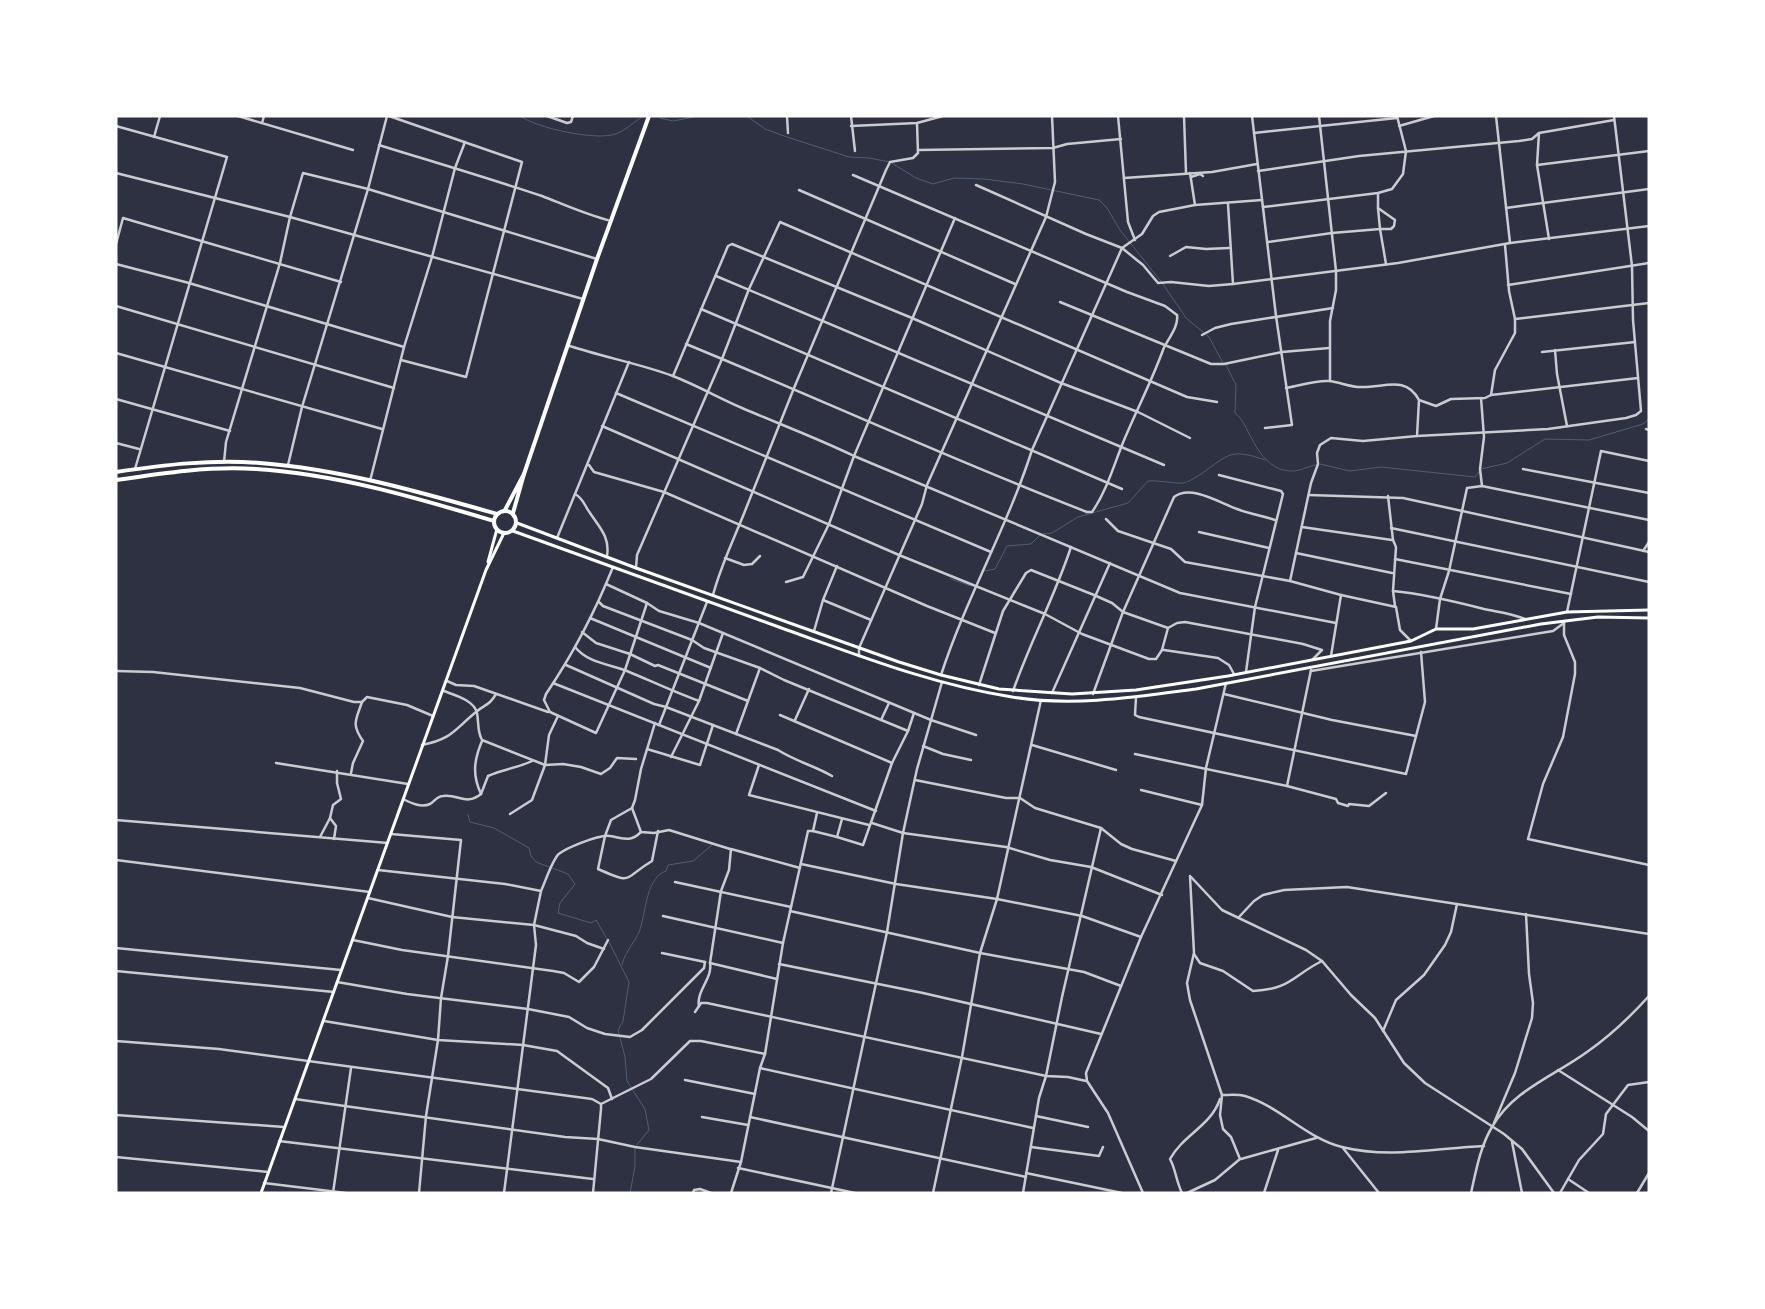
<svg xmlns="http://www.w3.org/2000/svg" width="1765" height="1309" viewBox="0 0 1765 1309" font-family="'IBM Plex Serif',serif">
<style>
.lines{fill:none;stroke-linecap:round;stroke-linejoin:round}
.stream{stroke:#4f5d75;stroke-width:1}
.minor{stroke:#caccd0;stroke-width:2.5}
.secondary{stroke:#fff;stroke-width:3}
.primary{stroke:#fff;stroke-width:4}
</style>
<rect width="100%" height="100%" fill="#2d3142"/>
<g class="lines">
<g class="stream">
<path d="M520,116C536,128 597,141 615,134C625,131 634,122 642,117"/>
<polyline points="747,116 765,129 787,137 849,157 869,158 890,162 916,178 933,184 954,178 984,179 1023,184 1099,200 1107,208 1120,230 1163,284 1186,318 1209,337 1223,363"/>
<polyline points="660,118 673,121 699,116"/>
<path d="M1226,365L1236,385L1235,413C1244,420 1246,429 1252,439C1260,455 1273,472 1293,471C1300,471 1309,466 1316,465"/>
<polyline points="1320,464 1350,471 1381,467 1475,477 1479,472"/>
<polyline points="1481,469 1507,463 1545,439 1589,440 1643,424 1649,419"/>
<path d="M1043,534L1052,533L1078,517L1128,503L1148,481C1158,480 1176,484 1183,483C1189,482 1196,477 1201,474C1229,454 1231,448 1265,460"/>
<polyline points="985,571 995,569 1007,546 1031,544 1040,535"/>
<polyline points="951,579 971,586"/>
<polyline points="468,815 470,822 494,828 529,848 531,856 536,862 568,874 575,884 560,903 558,913 591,923 596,920 607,939"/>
<polyline points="609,942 629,982 623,1021 618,1030 625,1057 627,1081 645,1109 649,1130 635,1147 635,1166 630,1193"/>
<path d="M622,965C625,950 638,940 641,926C646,909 647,877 666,871L668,865L693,861L712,845"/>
</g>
<g class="minor">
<polyline points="238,116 353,150"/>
<polyline points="389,116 522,162 466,377 401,360"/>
<polyline points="547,116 567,123 571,122 573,116"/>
<polyline points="787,116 788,133"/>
<polyline points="851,116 855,151"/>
<polyline points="1118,116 1128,222 1135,240"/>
<polyline points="1184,116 1186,173"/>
<polyline points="1252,116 1276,316 1292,425 1265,428"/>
<polyline points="1319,116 1336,271 1336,290 1330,321 1330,381"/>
<polyline points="1496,116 1510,243"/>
<polyline points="262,123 264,116"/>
<polyline points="116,126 227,157 135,469"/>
<polyline points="851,126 917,123 943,116"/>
<polyline points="1399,126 1434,116"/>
<polyline points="1254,133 1397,118"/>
<polyline points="1539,133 1537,165 1549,239"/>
<polyline points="154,137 160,116"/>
<path d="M379,145C434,162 488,178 542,196C565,205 587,215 611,221"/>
<polyline points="918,150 1053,148 1067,144 1121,139"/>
<polyline points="1537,165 1649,151"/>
<polyline points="1258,171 1359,156 1519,141 1532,139 1539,133 1614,120"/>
<polyline points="116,173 290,217 583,299"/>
<polyline points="1190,173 1195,205"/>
<polyline points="1191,177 1200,174 1203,176"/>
<polyline points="1124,178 1212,172 1257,164"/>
<polyline points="976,185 1086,234 1122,248 1143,265 1158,283 1171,282 1209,286 1233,284 1398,263 1510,243 1649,226"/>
<polyline points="799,190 1015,284"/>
<polyline points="1378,193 1378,208 1395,220 1394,226 1391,229 1380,229 1386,264"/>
<polyline points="1228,204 1233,284"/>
<polyline points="1263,207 1378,193 1392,189 1403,174 1406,151 1397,116"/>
<polyline points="1506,208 1649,189"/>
<polyline points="1268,242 1332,233 1380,229 1378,208"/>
<polyline points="116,244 123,218 341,282"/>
<polyline points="1170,256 1186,247 1206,249 1229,248"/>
<polyline points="116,264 189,283 404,347"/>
<polyline points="716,276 1164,465"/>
<polyline points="1508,285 1649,263"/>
<polyline points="1060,302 1211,364 1224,364 1282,352 1329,348"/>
<polyline points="116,306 394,388"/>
<polyline points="701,309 1122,489"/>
<polyline points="1515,319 1649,303"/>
<polyline points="1202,335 1215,328 1231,324 1333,308"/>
<path d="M686,344C820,399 952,460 1087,512H1092C1106,492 1113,468 1122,445C1135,413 1151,383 1163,350C1167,340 1179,327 1177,315L1165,306L1127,292L853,175"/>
<path d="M567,345C602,357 638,363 673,376C696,385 719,398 742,408C779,424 817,438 854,456L1180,593L1336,623"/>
<polyline points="1555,350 1557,374 1567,426"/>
<polyline points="1542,352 1635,342"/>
<polyline points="116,353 382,429"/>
<polyline points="673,376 728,246 732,244 912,318 1061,383 1138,412 1190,438"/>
<path d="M1286,388C1299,386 1316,380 1329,381C1340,382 1352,388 1363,387C1386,387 1406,376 1419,400L1436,406L1451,399L1485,398L1491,395L1638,378"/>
<polyline points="616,393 991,552"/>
<polyline points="1491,395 1495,370 1515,333 1515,319 1509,291 1505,245"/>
<polyline points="1481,398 1484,437 1480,469 1482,486"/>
<polyline points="116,399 230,431"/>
<polyline points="602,426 899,555 1045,614 1082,634 1149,659 1156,659 1162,650 1164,650 1218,658 1229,665 1234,674"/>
<polyline points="1646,429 1649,430"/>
<polyline points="1417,436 1548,429 1626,418 1636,415 1641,411 1633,320 1632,266 1614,116"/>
<polyline points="116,443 139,449"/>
<polyline points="224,462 226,442 280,263 290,217 303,173 368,189 597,259"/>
<polyline points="288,465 302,407 368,189 387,116"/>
<polyline points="589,465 594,472 664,492 927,606 995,633"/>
<polyline points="1523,469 1649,493"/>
<polyline points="1219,475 1281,491 1283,494 1255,607 1246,672"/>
<polyline points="370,481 404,347 432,257 455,168 465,142"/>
<path d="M575,494C584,499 584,505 590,513C600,528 610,537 607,556"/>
<polyline points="1309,495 1403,498 1649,552"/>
<path d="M1388,496L1393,540L1396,547L1393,591C1424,594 1453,601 1484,609C1498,612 1511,613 1525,619"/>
<polyline points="1106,519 1118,531 1171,549 1185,562 1290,581"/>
<polyline points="1302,527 1392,540"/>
<polyline points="1391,528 1649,582"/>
<polyline points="1199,532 1269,548"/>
<polyline points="557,538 629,362"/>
<polyline points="1643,551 1649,542"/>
<polyline points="1296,553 1392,573"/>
<polyline points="725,558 744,565 752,564 760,556"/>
<polyline points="1395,559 1571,594"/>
<path d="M613,567C595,612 573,654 546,694L544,700L550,712L596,733L625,670L647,603"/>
<polyline points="636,568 637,555 722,359 749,289 780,222 1187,397 1217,402"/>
<polyline points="786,582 803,577 829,524 854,456 955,218"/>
<polyline points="606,584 647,603 659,611 699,623 931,720 976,735"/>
<polyline points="1393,591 1395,606"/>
<path d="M713,595C720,568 732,543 743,516C760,473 777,431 794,388L886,170L890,162L913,158L918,153L917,123"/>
<polyline points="1341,595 1396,607 1400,630 1411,641"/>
<polyline points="823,600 871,620"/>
<polyline points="599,602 603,606 692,640 704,648 760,668 784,680 908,731"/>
<polyline points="1567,612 1601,451 1649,461"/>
<polyline points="590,618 711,668"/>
<polyline points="1564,623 1564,635 1575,662 1575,674 1563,737 1543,784 1528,839 1649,865"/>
<polyline points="1436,629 1440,599 1449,571 1467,488 1482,486 1649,520"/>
<polyline points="814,631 823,600 837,566"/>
<polyline points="582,632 596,643 630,654 655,666 658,665 748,701"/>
<path d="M575,647C588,663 609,664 627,671C651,681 674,692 699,701"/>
<polyline points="1162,650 1168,628"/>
<polyline points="859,656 859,648 922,504 927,485 1046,217 1055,182 1052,116"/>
<polyline points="1331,656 1341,595 1290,581 1311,483 1318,464 1317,453 1320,445 1331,438 1363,441 1417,436 1419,400"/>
<path d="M566,665L654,704L666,707L778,750C795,761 815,766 832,776"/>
<polyline points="116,671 153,672 300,688 354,702 362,702 367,697 407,705 433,716"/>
<polyline points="1311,671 1553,631 1564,623"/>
<path d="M941,675C966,598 1007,528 1032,450L1122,248L1142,234L1153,216L1159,212L1195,205L1262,200"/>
<polyline points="447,681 456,685 474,686 548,712"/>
<polyline points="553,683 876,811"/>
<polyline points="979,685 1003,611 1026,573 1031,570 1094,595 1112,603 1123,612 1168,628 1177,623 1185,622 1303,644 1322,650 1313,659"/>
<path d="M444,691C454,695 474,700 477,713C479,723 477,731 482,740L545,765L563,764L581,767L601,774L610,768L617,758L636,759"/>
<path d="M1013,691C1030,642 1055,596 1071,547"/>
<polyline points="1052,693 1110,563"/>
<path d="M1093,694L1123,612L1174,497C1191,484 1220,503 1237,509C1250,514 1263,516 1275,520"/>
<polyline points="1224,694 1332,720 1416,736"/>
<polyline points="1136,697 1135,715 1139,717 1406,774 1425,702 1421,652"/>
<polyline points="780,715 892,763"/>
<polyline points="795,720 809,689"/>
<polyline points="881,720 889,703"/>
<path d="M655,723L641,769L635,800L632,808L611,820L605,836L598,869C634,885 622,879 652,861L658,831"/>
<polyline points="659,725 707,602"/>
<polyline points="736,734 760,668"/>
<path d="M422,745C452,739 454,730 476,712C485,704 489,706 496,694"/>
<polyline points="1032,745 1116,770"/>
<polyline points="923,746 943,754 971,760"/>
<polyline points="647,749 700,765 713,725"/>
<polyline points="1135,754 1287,786 1336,799 1338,803 1348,806 1349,804 1369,806 1386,793"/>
<polyline points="671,757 699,701 723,633"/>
<polyline points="276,763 408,784"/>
<polyline points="759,765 749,795 869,825"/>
<path d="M351,773L353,763L363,741C351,724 356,720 362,702"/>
<polyline points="915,780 1006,798 1020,798 1035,808 1101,828 1121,844 1132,849 1176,861"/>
<polyline points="1287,786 1311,670"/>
<polyline points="1141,790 1202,805"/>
<path d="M481,794C472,775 474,760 482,741"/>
<path d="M403,799C411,803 421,808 430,804C435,801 437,796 443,796C459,794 466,806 481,794L488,776C503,769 518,768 532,761"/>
<polyline points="632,808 641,832 654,833 669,830 730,849"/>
<polyline points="510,814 532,800 545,765 549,735 558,716"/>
<polyline points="330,818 336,826 334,839"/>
<polyline points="116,820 388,843"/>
<polyline points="872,823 903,833 1006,847 1050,860 1091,867 1162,895"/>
<polyline points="813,831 837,837 842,819"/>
<polyline points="391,834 461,840 448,956 441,998 438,1040 426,1116 419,1193"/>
<polyline points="320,837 330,818 333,805 341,799 337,783 337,771"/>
<polyline points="837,837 863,845 892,763 908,731 914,713"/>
<polyline points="116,860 370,892"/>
<polyline points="801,864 896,884 997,899 1082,916 1141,937"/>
<polyline points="378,870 505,884 541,891 534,925 536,945 504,1193"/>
<path d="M1190,876L1194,953L1187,983L1190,1000L1222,1095C1229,1095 1238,1094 1245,1096C1281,1107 1306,1138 1342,1147C1389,1159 1437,1148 1484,1146"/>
<polyline points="1191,877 1222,910 1306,950 1322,961 1351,995 1375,1018 1404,1063 1425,1083 1504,1134 1522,1149 1554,1193"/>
<polyline points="675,882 791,907"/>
<path d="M541,891C546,880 550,866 557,856C562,849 600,834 610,836C623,838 630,843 641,832"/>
<polyline points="368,898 452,917 534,925 576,936 587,943 604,949"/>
<polyline points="790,911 980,953 1084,972 1121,986"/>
<polyline points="663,916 783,943"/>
<polyline points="1239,917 1254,901 1263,895 1284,890 1347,887 1649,934"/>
<polyline points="353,940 402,950 553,971 564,973 579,982 594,967 608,940"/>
<polyline points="116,948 341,970"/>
<polyline points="662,953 705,962"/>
<path d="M1194,954L1200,963L1223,971L1253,991C1291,989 1292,976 1322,961"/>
<polyline points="710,963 777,979"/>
<polyline points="779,964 923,993 1101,1034"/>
<polyline points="116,971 334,992"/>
<polyline points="337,982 407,994 528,1009 569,1017 587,1028 605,1034 630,1037 642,1030 704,968 705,962"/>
<path d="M699,1006C696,991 713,978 710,963L721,891L729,870L731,849L800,868"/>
<polyline points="695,1012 701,1003 707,1003 1046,1076 1068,1077 1086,1081"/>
<polyline points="324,1021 438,1040 523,1045 557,1051 608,1088 612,1099"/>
<polyline points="1383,1031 1396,1000 1424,975 1445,945 1451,932 1457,904"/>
<polyline points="116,1041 219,1049 592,1099 601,1104 601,1109 593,1193"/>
<polyline points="760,1068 1033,1128"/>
<polyline points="1558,1070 1632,1117 1649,1131"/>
<polyline points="685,1080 755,1094"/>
<polyline points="295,1099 565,1137 598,1139 635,1147 741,1162"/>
<polyline points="601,1104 651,1079 690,1041 701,1041 765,1054"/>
<polyline points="116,1115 284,1127"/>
<polyline points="1036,1116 1088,1127"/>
<polyline points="702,1117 748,1125"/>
<polyline points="750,1117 1026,1177"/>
<polyline points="1494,1123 1515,1073 1532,1018 1533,1003 1529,974 1526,914"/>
<polyline points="279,1141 593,1179"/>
<polyline points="1512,1142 1522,1193"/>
<polyline points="1031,1147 1099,1156 1103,1147"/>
<polyline points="1343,1148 1379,1193"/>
<polyline points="116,1157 268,1172"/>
<polyline points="1241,1159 1316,1138"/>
<polyline points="738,1168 855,1193"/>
<polyline points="1026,1173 1122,1193"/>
<polyline points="1568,1179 1589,1193"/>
<polyline points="264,1183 346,1193"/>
<polyline points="333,1193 351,1068"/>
<polyline points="693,1193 694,1190 700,1189 711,1193"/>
<polyline points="731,1193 741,1162 760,1068 765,1054 783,943 808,831 813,831 817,813"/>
<polyline points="831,1193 887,932 903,833 917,769 942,682"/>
<polyline points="933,1193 962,1057 980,953 997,899 1041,700"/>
<polyline points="1023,1193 1039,1098 1046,1076 1062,997 1101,828"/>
<polyline points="1143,1193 1108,1113 1087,1081 1086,1073 1141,937 1202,805 1206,768 1226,683"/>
<path d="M1182,1193C1176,1181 1176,1170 1170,1159C1183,1135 1211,1126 1220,1099"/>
<polyline points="1187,1193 1215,1180 1240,1159 1231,1137 1223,1129 1220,1115 1222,1095"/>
<polyline points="1264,1193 1278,1150"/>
<path d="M1471,1193C1476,1171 1480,1147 1492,1127C1513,1090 1554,1076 1587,1052C1610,1036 1630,1017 1649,996"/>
<polyline points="1560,1193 1579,1160 1603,1134 1606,1114 1628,1085 1649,1082"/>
<polyline points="1637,1193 1649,1173"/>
</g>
<g class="secondary">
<polyline points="517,523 636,568 899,662 941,675 999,689 1072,694 1136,690 1228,676 1411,641 1436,629 1473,629 1567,612 1649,610"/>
<path d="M513,531C604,564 695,597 787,630C860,656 934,685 1012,697C1073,707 1136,697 1196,689L1541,624L1598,617L1649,618"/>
<polyline points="488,562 497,529"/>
<polyline points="261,1193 486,570 504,533"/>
</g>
<g class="primary">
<path d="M116,472C163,465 212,459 260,463C340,469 420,492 497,514"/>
<polyline points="524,474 597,259 649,116"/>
<path d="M116,480C163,473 209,466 256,469C337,474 417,498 494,521"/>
<polyline points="505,510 524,474 513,513"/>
<circle cx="505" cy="522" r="11"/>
</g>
</g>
<rect width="1765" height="1309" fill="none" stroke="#ffffff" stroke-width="235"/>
</svg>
